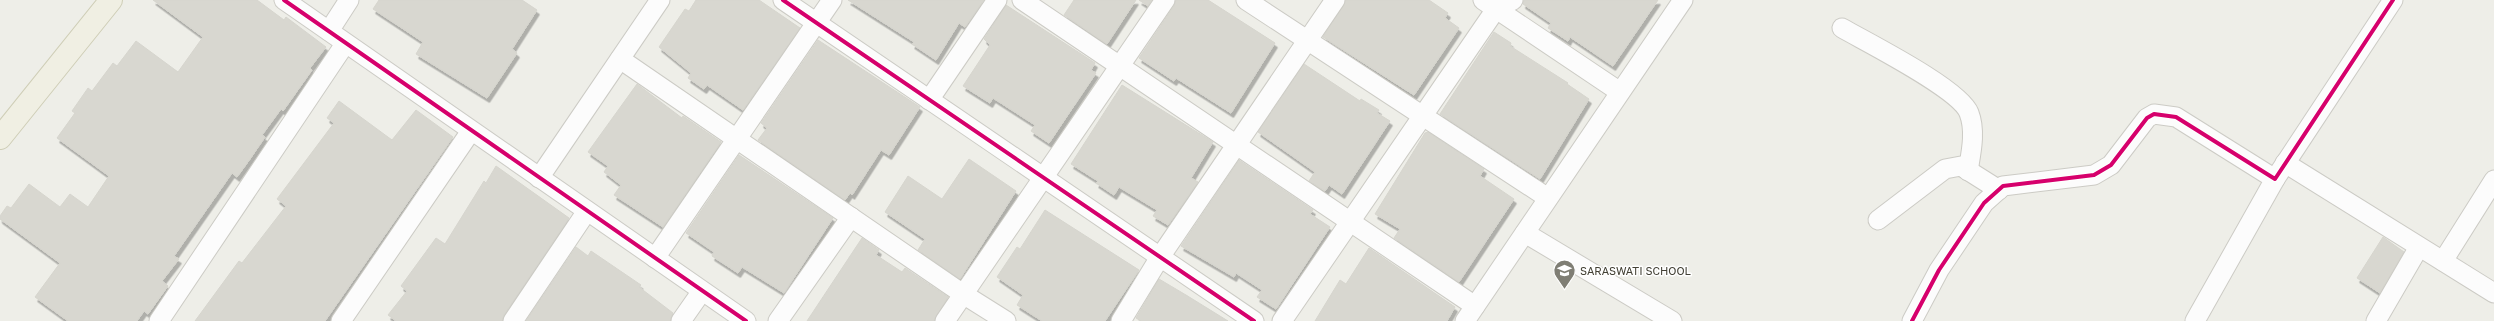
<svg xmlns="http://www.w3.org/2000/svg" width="2494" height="321" viewBox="0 0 2494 321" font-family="'Golos Text',sans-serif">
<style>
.building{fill:#d8d7d0;stroke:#d6d5ce;filter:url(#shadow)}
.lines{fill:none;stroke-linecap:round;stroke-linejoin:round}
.minor-casing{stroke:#cccbc5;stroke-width:21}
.major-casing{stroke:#cfceb7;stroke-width:24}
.minor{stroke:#fcfcfc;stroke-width:19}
.major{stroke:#f0efe3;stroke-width:22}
.cycleway-casing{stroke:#fff;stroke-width:6}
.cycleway{stroke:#d6006c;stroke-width:4}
.labels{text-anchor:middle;stroke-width:3;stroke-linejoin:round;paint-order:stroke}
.poi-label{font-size:11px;fill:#434135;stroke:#fff;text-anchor:start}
</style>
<defs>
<filter id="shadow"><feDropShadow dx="2.5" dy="4.5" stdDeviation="0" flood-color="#0004"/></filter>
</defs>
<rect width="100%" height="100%" fill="#eeeee8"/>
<g class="building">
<polygon points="153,0 257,0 284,20 286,17 326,47 310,68 312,70 283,111 281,109 262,135 265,137 250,159 237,177 232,173 174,256 179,259 162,281 168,286 148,314 144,311 137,321 68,321 35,297 60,263 0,219 0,216 7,206 11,208 29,184 60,207 70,194 88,207 109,176 57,138 75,113 72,111 88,88 92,91 113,63 117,66 136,41 178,72 203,37"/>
<polygon points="379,0 522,0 537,10 512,49 517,53 487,98 416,54 423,42 373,9"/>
<polygon points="696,0 759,0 800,28 743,110 707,85 704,89 688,78 691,73 659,47 685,9 689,11"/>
<polygon points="848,0 984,0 965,27 959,23 936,60 912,44 914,42"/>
<polygon points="1074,0 1136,0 1107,44 1064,15"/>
<polygon points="1139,0 1152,0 1148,6"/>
<polygon points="1176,0 1208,0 1275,43 1231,113 1176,78 1174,81 1139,58 1174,6"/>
<polygon points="1346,0 1429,0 1448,13 1445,18 1459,28 1414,95 1323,37"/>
<polygon points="1524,0 1658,0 1613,66 1570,37 1568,41 1548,28 1551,23 1523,4"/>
<polygon points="1006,5 1095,63 1091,70 1096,73 1049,143 1031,131 1035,125 993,98 990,103 963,86 990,45 984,39"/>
<polygon points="1494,32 1511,43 1510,46 1568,83 1567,84 1589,99 1540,179 1440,114"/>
<polygon points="818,40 920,107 889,155 881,150 852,195 850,193 845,200 758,140 767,128 761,123"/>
<polygon points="1304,64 1360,101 1361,99 1379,110 1377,113 1390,121 1342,194 1329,185 1325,191 1309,181 1315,172 1258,132"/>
<polygon points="637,84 682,118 683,116 721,142 663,227 614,195 621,185 604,172 608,166 588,152"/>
<polygon points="1122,85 1213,142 1191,178 1198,182 1168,225 1153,216 1157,210 1119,187 1114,195 1096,183 1098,181 1071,164"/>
<polygon points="339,101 392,140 416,110 453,137 325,321 195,321 239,261 242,263 286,206 277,199 334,123 327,118"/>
<polygon points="1428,132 1484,169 1480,176 1514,199 1459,282 1394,238 1400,229 1375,214 1425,133"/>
<polygon points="739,155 833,218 784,293 742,267 738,273 712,256 714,252 686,233"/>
<polygon points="969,159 1016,191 960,279 918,250 925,239 885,212 908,176 942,199"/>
<polygon points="1239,160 1313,210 1310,214 1330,227 1276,309 1257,297 1262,290 1236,273 1234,277 1181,246"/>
<polygon points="496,166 569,218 504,315 502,321 396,321 388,315 407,291 401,286 436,238 445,244 484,181 486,183"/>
<polygon points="1045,210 1139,270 1105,321 1042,321 1017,305 1023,295 997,277 1017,247 1020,249"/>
<polygon points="2383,237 2404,252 2380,293 2357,278"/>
<polygon points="862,238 879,250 876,255 902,272 905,268 948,297 934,321 807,321"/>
<polygon points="576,247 588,256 591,251 641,285 639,287 673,313 670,321 526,321"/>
<polygon points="1369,248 1455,307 1447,321 1315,321 1340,280 1346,284"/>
<polygon points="1159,279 1186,295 1228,321 1141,321 1136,318"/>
</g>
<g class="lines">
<defs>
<g id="minor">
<polyline points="284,0 746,321"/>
<polyline points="783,0 1254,321"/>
<polyline points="1022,0 1475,306"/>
<polyline points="1246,0 1548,198"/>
<polyline points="1483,0 1620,92"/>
<path d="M1842,28C1868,43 1960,89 1969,113C1976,131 1971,153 1968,171"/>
<polyline points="329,31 349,0"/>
<polyline points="620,59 963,294 1006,321"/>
<polyline points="929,100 997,0"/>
<polyline points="2285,163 2494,293"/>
<polyline points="539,178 660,0"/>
<polyline points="1878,220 1945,169 1961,166 1999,190"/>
<polyline points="1525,233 1672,321"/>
<polyline points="655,258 832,0"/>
<polyline points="2443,261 2494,180"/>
<polyline points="159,321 345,44"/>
<polyline points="341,321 471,131"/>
<polyline points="513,321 587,211"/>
<polyline points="681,321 702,291"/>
<polyline points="778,321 851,217"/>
<polyline points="945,321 1165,0"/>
<polyline points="1121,321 1160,257 1335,0"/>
<polyline points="1282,321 1496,9 1513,0"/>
<polyline points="1465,321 1683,0"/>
<polyline points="1912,321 1939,270 1984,203 2003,186 2094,175 2111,165 2147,118 2154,114 2176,117 2275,179 2393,0"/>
<polyline points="2195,321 2275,179"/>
<polyline points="2376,321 2419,247"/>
</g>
<polyline id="major" points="0,138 111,0"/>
</defs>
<use href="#minor" class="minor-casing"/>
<use href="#major" class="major-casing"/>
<use href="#minor" class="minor"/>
<use href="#major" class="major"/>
<defs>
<g id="cycleway">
<polyline points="284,0 746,321"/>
<polyline points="783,0 1254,321"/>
<polyline points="1912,321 1939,270 1984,203 2003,186 2094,175 2111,165 2147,118 2154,114 2176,117 2275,179 2393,0"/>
</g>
</defs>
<use href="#cycleway" class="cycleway-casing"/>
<use href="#cycleway" class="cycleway"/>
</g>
<defs>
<symbol id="school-pin" viewBox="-11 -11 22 30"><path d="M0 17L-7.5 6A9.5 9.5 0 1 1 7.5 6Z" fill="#7f7e74" stroke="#fff"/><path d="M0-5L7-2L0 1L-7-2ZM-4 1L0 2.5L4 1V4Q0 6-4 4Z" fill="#fff"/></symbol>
</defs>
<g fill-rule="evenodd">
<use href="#school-pin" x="1552" y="258" width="25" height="34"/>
</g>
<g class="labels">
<g class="poi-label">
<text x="1580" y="275">SARASWATI SCHOOL</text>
</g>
</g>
</svg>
